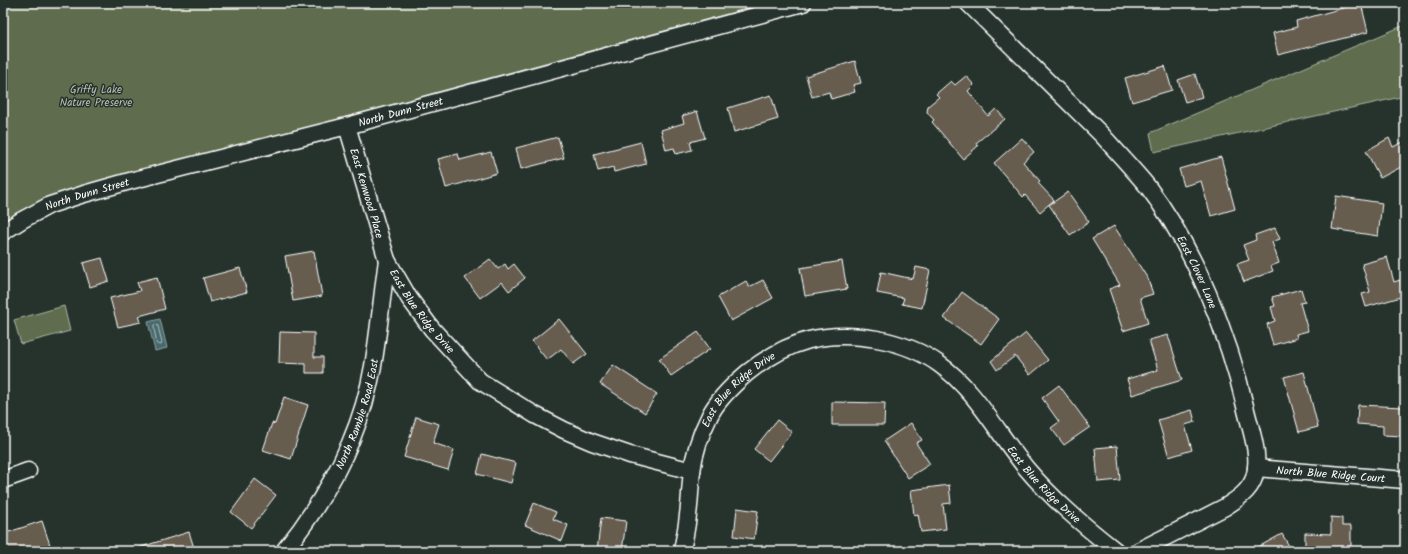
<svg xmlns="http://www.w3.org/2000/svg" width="1408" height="554" viewBox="0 0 1408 554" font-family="Kalam,sans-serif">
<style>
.green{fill:#5e6c4d;stroke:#aeb6a6}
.water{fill:#47696d;stroke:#91a5a7}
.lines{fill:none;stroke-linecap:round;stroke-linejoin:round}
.shore{stroke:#b5c3c5;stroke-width:1}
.building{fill:#665d4f;stroke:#fff}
.minor-casing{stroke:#fff;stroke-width:19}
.minor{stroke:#26332d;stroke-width:16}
.labels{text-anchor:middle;stroke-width:3;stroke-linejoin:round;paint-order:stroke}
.park-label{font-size:11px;fill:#b7bdaf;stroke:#26332d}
.street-label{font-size:11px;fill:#fff;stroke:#26332d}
</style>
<rect width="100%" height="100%" fill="#26332d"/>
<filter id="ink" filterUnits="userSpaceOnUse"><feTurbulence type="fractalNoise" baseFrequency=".025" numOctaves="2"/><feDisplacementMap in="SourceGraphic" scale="8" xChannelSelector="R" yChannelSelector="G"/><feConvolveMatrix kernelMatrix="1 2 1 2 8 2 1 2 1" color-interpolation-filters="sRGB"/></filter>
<g filter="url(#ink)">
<g class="green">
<polygon points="3,3 804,3 130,181 3,232"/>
<polygon points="1405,25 1405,96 1154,152 1150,133"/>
<polygon points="64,306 70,331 21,344 14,320"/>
</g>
<polygon class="water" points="160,319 167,348 155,351 148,322"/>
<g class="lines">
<polygon class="shore" points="154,325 156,324 158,326 162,343 161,345 157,344"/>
</g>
<g class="building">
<polygon points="1361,3 1368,32 1278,55 1273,33 1297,27 1296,21"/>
<polygon points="855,61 861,83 853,85 855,92 831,99 829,92 812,97 806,76"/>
<polygon points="1165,66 1172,90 1132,102 1125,78"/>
<polygon points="1195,74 1202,97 1185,102 1178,80"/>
<polygon points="966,76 974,85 968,91 988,116 996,109 1005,119 976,143 978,146 963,159 932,122 934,120 927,112 928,106 939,97 936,94 951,81 955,85"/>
<polygon points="771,95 778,119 734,132 728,108"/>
<polygon points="697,111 705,138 690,142 692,150 676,154 674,148 666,150 661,130 684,123 682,116"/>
<polygon points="558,137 564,158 521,169 516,148"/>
<polygon points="1022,138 1034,152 1023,162 1040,181 1038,183 1054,200 1040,212 1025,195 1023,197 994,163"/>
<polygon points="1389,138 1393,147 1405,141 1405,165 1380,178 1366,151"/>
<polygon points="641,142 646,164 614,172 613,167 598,171 594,154"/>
<polygon points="491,152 497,173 446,188 438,159 458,154 460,160"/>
<polygon points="1221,157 1235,209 1211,216 1201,181 1184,186 1179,169"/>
<polygon points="1068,192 1089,222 1070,235 1049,205"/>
<polygon points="1336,196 1382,203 1378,236 1332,229"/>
<polygon points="1114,226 1148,279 1153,294 1140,298 1148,323 1123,331 1109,289 1120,285 1092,239"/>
<polygon points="1275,228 1280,239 1272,242 1279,263 1271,266 1273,271 1244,282 1237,264 1249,260 1243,245 1256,240 1255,235"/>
<polygon points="314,251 322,296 293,301 285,256"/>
<polygon points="1387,257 1394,282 1400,280 1404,296 1366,307 1362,294 1370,292 1362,264"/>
<polygon points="102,258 109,281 90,287 83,263"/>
<polygon points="490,259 498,269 505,264 508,269 514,264 525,278 509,291 502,282 480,298 465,278"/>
<polygon points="842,261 847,289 805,296 800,268"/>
<polygon points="916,267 930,270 922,308 902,304 904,298 877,293 881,272 913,279"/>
<polygon points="240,268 247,292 210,302 203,278"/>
<polygon points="157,277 165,309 139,316 141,322 118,327 110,298 140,291 137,282"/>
<polygon points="763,280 773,298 731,321 718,297 746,281 749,287"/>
<polygon points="1301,289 1305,302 1300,303 1308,331 1296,334 1297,338 1273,345 1267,324 1275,321 1271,307 1275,306 1272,297"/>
<polygon points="962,292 999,319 981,344 944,318"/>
<polygon points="559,319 587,354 573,364 561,349 547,360 532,341"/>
<polygon points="280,332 314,333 314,357 323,357 323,373 306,373 306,364 279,363"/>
<polygon points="698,332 710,349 671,376 659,359"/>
<polygon points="1026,333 1048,360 1030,375 1015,356 997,370 991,361"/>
<polygon points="1168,335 1182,380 1132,395 1127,379 1158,370 1149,340"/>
<polygon points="613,365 657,394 645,413 600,384"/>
<polygon points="1304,372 1318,427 1299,432 1284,377"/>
<polygon points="1059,385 1090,427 1064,445 1051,428 1059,422 1042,398"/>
<polygon points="284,397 308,405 291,459 263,450 272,423 275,424"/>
<polygon points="832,402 885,403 884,425 832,425"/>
<polygon points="1358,405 1403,407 1402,436 1383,435 1383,426 1357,424"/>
<polygon points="1192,410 1195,422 1185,425 1192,450 1169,457 1158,420"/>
<polygon points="416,417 439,424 433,443 454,450 448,470 404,457"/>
<polygon points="777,420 792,432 769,461 754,449"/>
<polygon points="911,423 922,440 916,443 930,464 908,478 884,441"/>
<polygon points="1117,446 1120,480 1098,482 1095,448"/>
<polygon points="482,454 516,463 511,483 477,474"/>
<polygon points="255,479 276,495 251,528 231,512"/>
<polygon points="949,485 951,503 943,504 946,529 921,532 918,514 914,515 911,490"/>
<polygon points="534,503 556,512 553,519 568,525 562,541 525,525"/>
<polygon points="737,508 758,511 754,539 734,536"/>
<polygon points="1331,517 1342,518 1342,526 1351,526 1351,551 1305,551 1305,533 1331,534"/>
<polygon points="601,518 626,521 622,551 597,551"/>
<polygon points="42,521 50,545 29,551 3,551 3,534"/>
<polygon points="189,532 195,551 139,551 138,548"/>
<polygon points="1282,534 1292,551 1251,551"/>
</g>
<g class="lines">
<defs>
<g id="minor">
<path id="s1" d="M968,3L1102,135C1117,152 1133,169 1148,187C1194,247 1229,336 1246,410C1251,431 1261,456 1254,478C1249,492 1236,500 1225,507L1138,551"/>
<path id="s2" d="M347,126L387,260L409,298L432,329L480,381L535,415L564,430L592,442L630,455L692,471"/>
<path id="s3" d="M3,232L22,220L50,205L84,194L130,181L347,126L803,3"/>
<path id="s4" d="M1256,468L1405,480"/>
<polyline points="3,480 28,471"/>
<path id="s5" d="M284,551C328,496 361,436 373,366C379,331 382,295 387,260"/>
<path id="s6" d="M682,551C684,539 687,527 688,515C690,501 690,486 692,472C694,452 701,433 710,415C718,399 733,385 747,373C789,340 825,330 877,339C898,343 921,351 939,364C975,389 998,434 1026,468C1053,500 1083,525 1116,551"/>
</g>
</defs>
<use href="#minor" class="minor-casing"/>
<use href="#minor" class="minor"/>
</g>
</g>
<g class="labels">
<g class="park-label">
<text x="96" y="93">Griffy Lake<tspan x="96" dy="13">Nature Preserve</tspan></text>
</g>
<g class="street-label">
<text dy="4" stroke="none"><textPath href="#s3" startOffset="417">North Dunn Street</textPath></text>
<text dy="4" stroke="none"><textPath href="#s2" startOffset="70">East Kenwood Place</textPath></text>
<text dy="4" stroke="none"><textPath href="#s3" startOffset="93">North Dunn Street</textPath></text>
<text dy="4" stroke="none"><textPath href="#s1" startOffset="356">East Clover Lane</textPath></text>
<text dy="4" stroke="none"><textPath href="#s2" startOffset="202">East Blue Ridge Drive</textPath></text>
<text dy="4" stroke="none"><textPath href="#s6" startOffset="178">East Blue Ridge Drive</textPath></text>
<text dy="4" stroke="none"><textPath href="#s5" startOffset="157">North Ramble Road East</textPath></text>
<text dy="4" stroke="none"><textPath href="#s4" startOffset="75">North Blue Ridge Court</textPath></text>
<text dy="4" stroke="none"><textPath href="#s6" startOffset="563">East Blue Ridge Drive</textPath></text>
</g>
</g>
<rect width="1408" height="554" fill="none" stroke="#26332d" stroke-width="16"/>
<rect x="8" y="8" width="1392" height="538" fill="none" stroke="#fff" stroke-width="1.5" filter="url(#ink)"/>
</svg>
